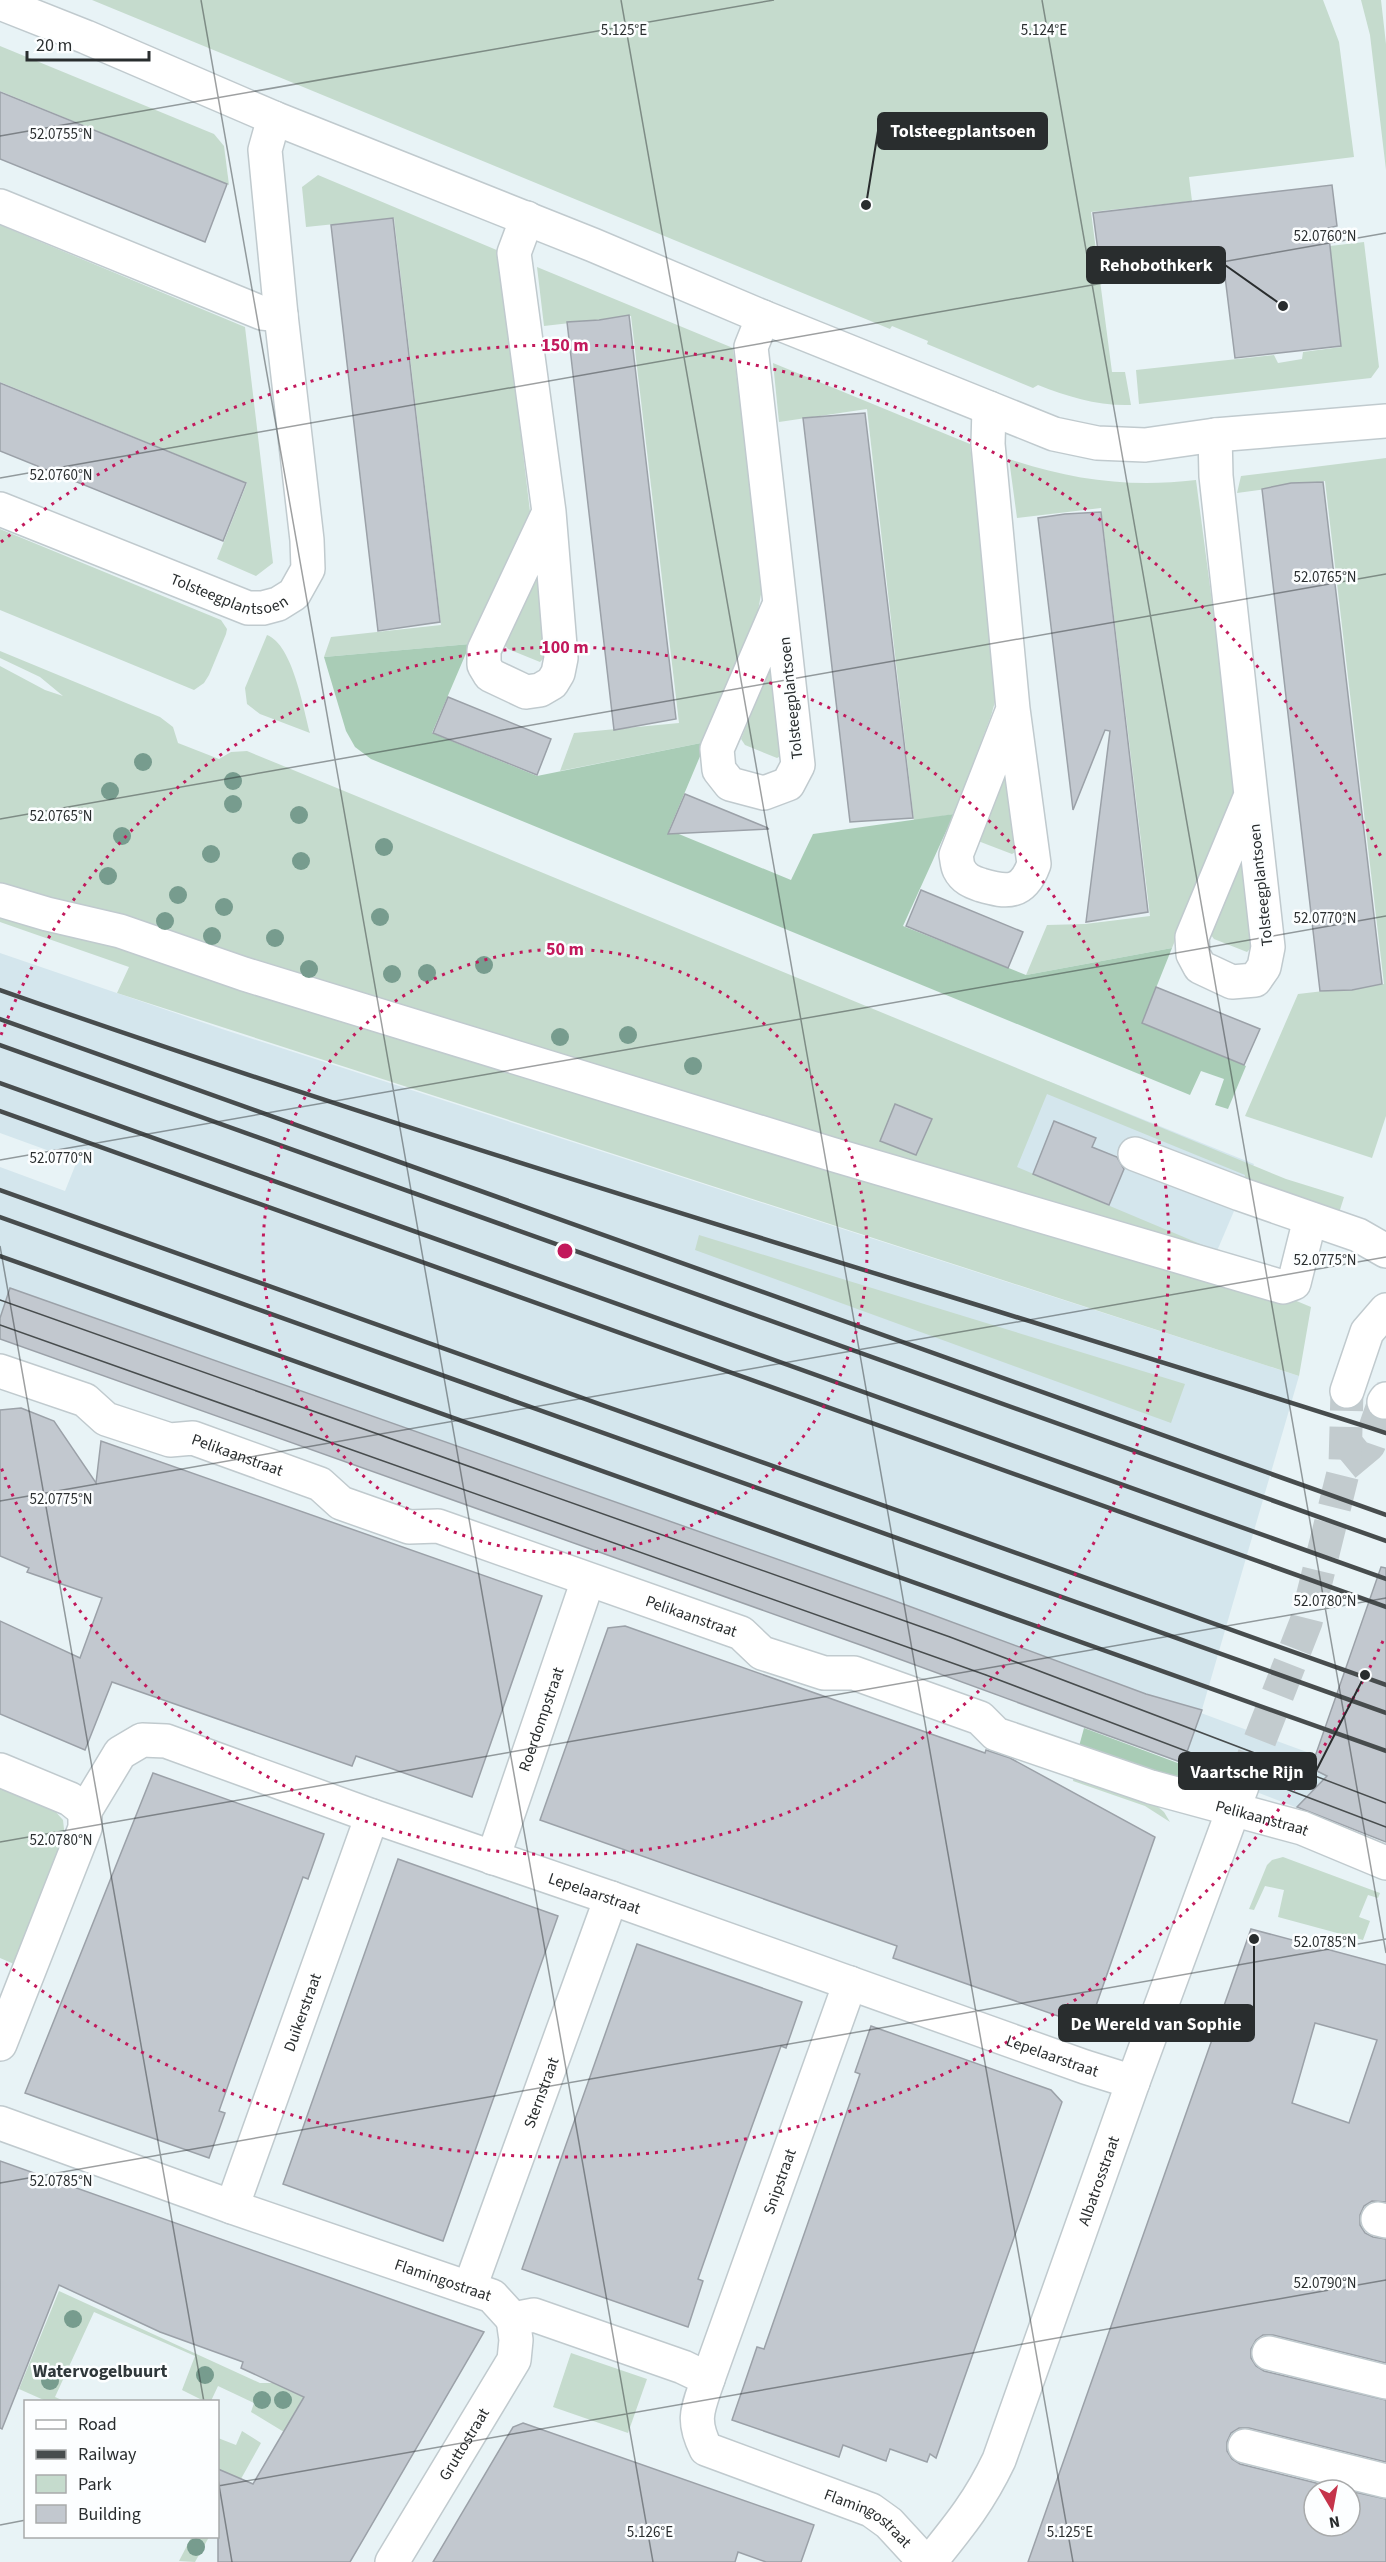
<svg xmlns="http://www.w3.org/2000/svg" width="1386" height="2562" viewBox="0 0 1386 2562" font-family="'Source Sans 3',sans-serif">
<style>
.built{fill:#d4e6ed}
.green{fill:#c5dbcd}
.forest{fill:#a9ccb6}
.building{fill:#c2c8cf;stroke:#9ba1a8;stroke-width:1.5;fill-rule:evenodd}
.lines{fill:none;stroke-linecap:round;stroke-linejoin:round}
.major-tunnel{stroke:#c2cbce;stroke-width:33;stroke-dasharray:33 16;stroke-linecap:butt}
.minor-casing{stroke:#c0cace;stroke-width:36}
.major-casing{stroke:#c0cace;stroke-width:36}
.minor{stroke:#fff;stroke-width:33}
.major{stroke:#fff;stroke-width:33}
.tram{stroke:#474c4d;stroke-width:1.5}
.rail{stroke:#474c4d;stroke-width:4.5}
.tree{fill:#779c8e}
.ticks{fill:none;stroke:#292d2e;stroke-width:1.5;stroke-opacity:0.45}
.ring{fill:none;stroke:#c2185b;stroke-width:3;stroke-dasharray:3 6}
.labels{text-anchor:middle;stroke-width:5;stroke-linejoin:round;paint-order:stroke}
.street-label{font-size:16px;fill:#292d2e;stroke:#fcfeff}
.neighbourhood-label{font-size:18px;font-weight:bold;fill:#2f373a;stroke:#fcfeff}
.ticks-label{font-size:15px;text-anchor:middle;fill:#292d2e;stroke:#fcfeff;stroke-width:5;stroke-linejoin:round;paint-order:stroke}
.centre{fill:#c2185b;stroke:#fcfeff;stroke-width:3}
.ring-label{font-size:18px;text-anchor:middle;font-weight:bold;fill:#c2185b;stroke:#fcfeff;stroke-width:5;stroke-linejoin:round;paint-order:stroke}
.leader{fill:none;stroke:#292d2e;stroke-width:2}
.callout-dot{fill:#292d2e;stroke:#fcfeff;stroke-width:2}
.callout{fill:#292d2e;stroke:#292d2e;stroke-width:2}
.callout-label{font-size:18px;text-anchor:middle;font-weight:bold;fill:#fff}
</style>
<rect width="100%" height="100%" fill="#e8f3f6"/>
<g class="built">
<polygon points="0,953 222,1029 1299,1376 1201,1713 1315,1755 1386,1572 1386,1842 1148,1750 865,1645 0,1339 0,1167 65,1191 77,1161 0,1133"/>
<polygon points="1048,1081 1254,1164 1217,1251 1013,1169"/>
</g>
<g class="green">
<path d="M92,0H1323L1339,42L1354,157L1189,177L1192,201L1091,212L1112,372H1125L1131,405C1097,406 1069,397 1038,385L1033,388L927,344L928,341L892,326L890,329Z"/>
<polygon points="1361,0 1381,0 1386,44 1386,170 1370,35"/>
<polygon points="0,46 214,134 224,146 229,185 0,91"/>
<polygon points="318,175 499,251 531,520 470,644 324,657 331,637 441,625 394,218 306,227 302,187"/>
<polygon points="0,225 245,327 273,563 256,576 217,559 247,483 0,382"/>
<polygon points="1364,242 1379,367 1371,378 1139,404 1136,370 1274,355 1278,363 1302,359 1303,352 1341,347 1330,246"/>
<polygon points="537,267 733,348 763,583 758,611 706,742 560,771 574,733 679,723 631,316 544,326"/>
<polygon points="773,363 970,444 998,691 991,716 954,814 914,821 867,409 779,422"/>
<polygon points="1386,458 1386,1116 1372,1158 1245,1116 1298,994 1384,984 1325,481 1237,493 1241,476"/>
<path d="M1009,459C1071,480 1130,488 1196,480L1236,784L1230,805L1172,948L1026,975L1047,925L1085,924L1150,916L1101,508L1017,518Z"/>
<polygon points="0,529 221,620 227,629 226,634 209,675 204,683 194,690 0,610"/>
<polygon points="536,573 546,656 540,662 508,649 504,644"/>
<path d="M267,635C293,645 303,708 310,733L260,714L247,704L245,688Z"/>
<polygon points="0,651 160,717 173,727 178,743 219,759 231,752 247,751 1286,1179 1344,1197 1339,1213 1244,1181 1245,1175 1047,1094 1017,1167 1217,1251 1263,1287 1311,1307 1299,1376 117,993 129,967 0,922 0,666 45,690 63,696 40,677 0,658"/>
<polygon points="769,669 772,669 781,756 777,758 745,745 741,739"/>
<polygon points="1005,762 1017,851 1012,854 978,841"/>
<polygon points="1240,859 1242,859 1253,946 1247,952 1214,939 1211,935"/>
<polygon points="699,1235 1185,1384 1171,1423 695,1250"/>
<polygon points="1074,1776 1157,1806 1164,1812 1170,1822 1145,1806 1073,1781"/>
<polygon points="0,1787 54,1810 63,1820 65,1838 14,1964 0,1958"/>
<polygon points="1283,1857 1380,1893 1378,1898 1368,1895 1359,1917 1370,1921 1363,1940 1278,1917 1284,1890 1265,1886 1254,1910 1249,1909 1267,1865 1272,1860"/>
<polygon points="59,2291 260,2383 280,2383 305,2394 284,2432 251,2412 254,2403 218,2386 211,2401 204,2401 182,2390 195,2356 94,2312 55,2397 64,2401 46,2401 19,2389"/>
<polygon points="571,2353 647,2379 628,2433 553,2407"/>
<polygon points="242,2431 261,2443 218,2520 218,2438 236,2445"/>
<polygon points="192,2536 209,2537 195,2562 179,2561"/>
</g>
<g class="forest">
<polygon points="470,644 432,733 537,776 706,742 669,830 791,880 813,834 954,814 903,926 1026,975 1172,948 1142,1023 1246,1066 1228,1109 1215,1105 1224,1079 1201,1071 1190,1095 371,759 355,747 346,731 324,657"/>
<polygon points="1084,1728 1183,1765 1176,1784 1078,1750"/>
</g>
<g class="building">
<polygon points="0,92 227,184 205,242 0,159"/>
<polygon points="1332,185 1337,226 1328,228 1341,346 1235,358 1222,252 1100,266 1093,213"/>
<polygon points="393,218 440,622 378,631 331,225"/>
<polygon points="629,315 676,719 614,730 567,322 599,320"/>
<polygon points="0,383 246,483 223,541 0,451"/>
<polygon points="865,413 913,818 850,822 803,418"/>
<polygon points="1323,482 1382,984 1352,990 1320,991 1262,489 1291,483"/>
<polygon points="1101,512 1148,912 1086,922 1110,731 1105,730 1073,810 1038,518 1065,514"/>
<polygon points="448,697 551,739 537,775 433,733"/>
<polygon points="685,794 768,828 766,828 769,829 668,834"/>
<polygon points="921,890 1023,932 1008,968 906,926"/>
<polygon points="1156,987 1260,1029 1244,1065 1142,1023"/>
<polygon points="895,1104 932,1119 916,1155 880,1141"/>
<polygon points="1054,1121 1096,1138 1092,1147 1117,1157 1124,1169 1109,1205 1033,1174"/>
<polygon points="10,1288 887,1598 1146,1694 1202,1710 1183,1763 869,1648 0,1339 0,1318"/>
<polygon points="21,1408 54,1421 96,1483 101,1441 542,1596 472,1797 356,1756 352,1766 112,1682 85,1750 0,1714 0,1621 80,1658 102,1598 27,1572 29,1568 0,1556 0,1410"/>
<polygon points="1381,1567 1386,1568 1386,1842 1297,1807 1327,1776 1311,1768"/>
<polygon points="625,1626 985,1753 986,1750 1010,1758 1155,1837 1091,2020 1078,2023 893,1958 897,1946 540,1820 608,1628"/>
<polygon points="153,1773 324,1834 308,1879 303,1877 237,2060 219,2111 225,2113 209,2158 25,2093"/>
<polygon points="398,1859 558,1916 443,2241 283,2184"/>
<path d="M1251,1929L1386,1965V2202L1372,2201L1364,2206L1360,2215V2225L1365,2233L1373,2237L1386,2239V2363L1273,2335H1263L1256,2340L1251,2349V2358L1256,2366L1264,2371L1386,2400V2462L1249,2428H1239L1231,2433L1227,2442V2451L1232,2459L1240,2464L1344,2490H1314V2526H1350V2491L1386,2499V2562H1028ZM1315,2023L1377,2040L1349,2123L1292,2103Z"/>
<polygon points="637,1944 802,2002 786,2048 781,2046 739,2162 698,2279 703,2281 688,2327 522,2269"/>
<polygon points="871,2026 1051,2090 1062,2102 936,2458 930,2454 927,2462 890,2449 886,2461 843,2445 839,2457 732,2420 757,2347 764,2349 860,2074 855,2072"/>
<polygon points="0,2161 484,2332 350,2562 218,2562 218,2469 253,2484 304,2397 241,2368 243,2362 160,2332 59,2285 2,2429 0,2428"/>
<polygon points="523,2423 814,2525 801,2562 766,2562 738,2552 735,2562 433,2562 513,2427"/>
</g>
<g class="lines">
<g class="major-tunnel">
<polyline points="1345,1465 1369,1445 1384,1402"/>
<polyline points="1242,1786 1306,1622 1345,1465 1347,1391"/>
</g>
<defs>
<g id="minor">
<polyline points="0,3 86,37 274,118 593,245 763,317 1054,434 1097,443 1145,445 1215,435 1386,421"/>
<polyline points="0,206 262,313 281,315"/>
<polyline points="527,218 514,253 549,512 484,650 484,665 490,675 526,692 540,690 552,683 558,673 561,658 549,512"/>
<polyline points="763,317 751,347 780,603 717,749 719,770 730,784 764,793 788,784 798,765 780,603"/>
<path d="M989,408L988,444L1013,709L956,855C957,859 957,865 959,869C964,879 972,882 981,885C1008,893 1023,894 1034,864L1013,709"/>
<polyline points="1215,435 1216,476 1251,795 1192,937 1193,954 1200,967 1232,982 1255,980 1264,967 1268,947 1251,795"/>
<path id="s1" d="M0,509L248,608H263L278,604L294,594L308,569L307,540L281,315L265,150L274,118"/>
<polyline points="0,900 47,914 120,931 244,974 831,1154 1283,1287 1294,1283 1310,1219"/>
<polyline points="1135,1154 1240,1194 1358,1235 1386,1251"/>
<path id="s2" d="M0,1371L85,1400L106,1419L170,1440L193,1438L320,1484L341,1503L409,1527L438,1526L741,1633L762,1653L824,1673H854L980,1718L996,1734L1151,1787L1302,1828L1386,1863"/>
<polyline points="0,1770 70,1799 85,1811"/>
<path id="s3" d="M85,1811L120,1753L142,1740L166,1741L372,1816L611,1898L1085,2067L1133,2082"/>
<path id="s4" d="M493,1858L588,1580"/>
<polyline points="0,2044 85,1828 85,1811"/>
<path id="s5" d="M0,2123L232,2207L492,2296L513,2319L534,2315L683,2367L708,2379C698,2409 691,2419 706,2449L871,2510L889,2523L925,2562"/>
<path id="s6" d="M232,2207L372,1816"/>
<polyline points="1378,2219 1386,2221"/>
<path id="s7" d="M470,2287L611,1898"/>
<polyline points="1269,2353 1386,2382"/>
<path id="s8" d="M708,2379L850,1983"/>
<polyline points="1245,2446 1386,2481"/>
<path id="s9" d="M392,2562L514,2360L516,2340L513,2319"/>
</g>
<g id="major">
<polyline points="1347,1391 1367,1332 1386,1310"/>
<polyline points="1384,1402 1386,1399"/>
<path id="s10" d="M930,2562C959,2526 979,2502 999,2460L1133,2082L1242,1786"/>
</g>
</defs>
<use href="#minor" class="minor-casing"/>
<use href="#major" class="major-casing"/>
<use href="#minor" class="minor"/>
<use href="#major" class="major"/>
<g class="tram">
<polyline points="0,1300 950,1637 1386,1803"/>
<polyline points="0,1325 986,1675 1386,1827"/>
</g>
<g class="rail">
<path d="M0,990C457,1151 924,1285 1386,1433"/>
<polyline points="0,1019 1386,1515"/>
<polyline points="0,1045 1386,1541"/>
<polyline points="0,1083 1386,1579"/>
<polyline points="0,1111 1386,1607"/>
<polyline points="0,1190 1386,1685"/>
<polyline points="0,1217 1386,1713"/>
<polyline points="0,1256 1386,1751"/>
</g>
</g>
<g class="tree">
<circle cx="143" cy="762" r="9"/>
<circle cx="233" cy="781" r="9"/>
<circle cx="110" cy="791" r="9"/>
<circle cx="233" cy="804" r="9"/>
<circle cx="299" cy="815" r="9"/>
<circle cx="122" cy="836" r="9"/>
<circle cx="384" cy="847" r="9"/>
<circle cx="211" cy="854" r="9"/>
<circle cx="301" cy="861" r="9"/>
<circle cx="108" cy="876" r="9"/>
<circle cx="178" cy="895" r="9"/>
<circle cx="224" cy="907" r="9"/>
<circle cx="380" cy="917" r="9"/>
<circle cx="165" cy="921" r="9"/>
<circle cx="212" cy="936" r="9"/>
<circle cx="275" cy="938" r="9"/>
<circle cx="484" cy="965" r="9"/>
<circle cx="309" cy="969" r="9"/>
<circle cx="427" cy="973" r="9"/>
<circle cx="392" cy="974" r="9"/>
<circle cx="628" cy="1035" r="9"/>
<circle cx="560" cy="1037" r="9"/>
<circle cx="693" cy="1066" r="9"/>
<circle cx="73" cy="2319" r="9"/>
<circle cx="205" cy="2375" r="9"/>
<circle cx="50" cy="2381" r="9"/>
<circle cx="262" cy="2400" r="9"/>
<circle cx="283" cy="2400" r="9"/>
<circle cx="196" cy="2547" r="9"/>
</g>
<path class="ticks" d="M201,0L653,2562M621,0L1073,2562M1042,0L1386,1953M0,136L774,0M0,478L1386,233M0,819L1386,574M0,1160L1386,916M0,1246L204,2402M0,1501L1386,1257M0,1842L1386,1598M0,2183L1386,1939M218,2479L232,2562M218,2486L1386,2280M0,2525L26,2520"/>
<g class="ring">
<circle cx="565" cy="1251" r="302"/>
<path d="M1 1035A604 604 0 1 1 1 1467"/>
<path d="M1383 1641A906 906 0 0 1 1 1960M1 542A906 906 0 0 1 1383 861"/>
</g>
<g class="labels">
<g class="street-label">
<text dy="6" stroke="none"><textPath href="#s1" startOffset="246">Tolsteegplantsoen</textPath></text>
<text transform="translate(790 698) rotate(-96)" y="6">Tolsteegplantsoen</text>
<text transform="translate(1260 885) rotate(-96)" y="6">Tolsteegplantsoen</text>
<text dy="6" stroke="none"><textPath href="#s2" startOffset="256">Pelikaanstraat</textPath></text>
<text dy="6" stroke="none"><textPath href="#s2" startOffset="742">Pelikaanstraat</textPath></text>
<text dy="6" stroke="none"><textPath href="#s4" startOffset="147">Roerdompstraat</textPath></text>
<text dy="6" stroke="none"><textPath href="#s2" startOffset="1354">Pelikaanstraat</textPath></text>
<text dy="6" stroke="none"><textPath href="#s3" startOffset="572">Lepelaarstraat</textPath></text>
<text dy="6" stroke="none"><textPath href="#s6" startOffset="207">Duikerstraat</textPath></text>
<text dy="6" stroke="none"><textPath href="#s3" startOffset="1058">Lepelaarstraat</textPath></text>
<text dy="6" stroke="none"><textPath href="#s7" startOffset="207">Sternstraat</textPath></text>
<text dy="6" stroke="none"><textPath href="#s8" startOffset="210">Snipstraat</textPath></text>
<text dy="6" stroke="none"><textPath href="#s10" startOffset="420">Albatrosstraat</textPath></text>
<text dy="6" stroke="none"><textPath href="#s5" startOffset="470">Flamingostraat</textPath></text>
<text dy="6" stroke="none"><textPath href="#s9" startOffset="138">Gruttostraat</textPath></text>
<text dy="6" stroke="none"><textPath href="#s5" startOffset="1010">Flamingostraat</textPath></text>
</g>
<g class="neighbourhood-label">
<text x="100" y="2377">Watervogelbuurt</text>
</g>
</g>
<g class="ticks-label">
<text x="624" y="35">5.125°E</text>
<text x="1044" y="35">5.124°E</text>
<text x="61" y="139">52.0755°N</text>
<text x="1325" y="241">52.0760°N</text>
<text x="61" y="480">52.0760°N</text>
<text x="1325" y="582">52.0765°N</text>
<text x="61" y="821">52.0765°N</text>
<text x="1325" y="923">52.0770°N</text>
<text x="61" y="1163">52.0770°N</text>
<text x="1325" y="1265">52.0775°N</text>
<text x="61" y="1504">52.0775°N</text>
<text x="1325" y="1606">52.0780°N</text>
<text x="61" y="1845">52.0780°N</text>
<text x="1325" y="1947">52.0785°N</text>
<text x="61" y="2186">52.0785°N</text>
<text x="1325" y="2288">52.0790°N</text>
<text x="650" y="2537">5.126°E</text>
<text x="1070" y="2537">5.125°E</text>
</g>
<circle cx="565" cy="1251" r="9" class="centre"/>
<g class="ring-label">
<text x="565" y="351">150 m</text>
<text x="565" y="653">100 m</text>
<text x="565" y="955">50 m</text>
</g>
<path class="leader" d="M866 205L878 131M1283 306L1225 265M1365 1675L1316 1771M1254 1939L1254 2023"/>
<g class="callout-dot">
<circle cx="866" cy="205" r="6"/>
<circle cx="1283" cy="306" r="6"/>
<circle cx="1365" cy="1675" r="6"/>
<circle cx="1254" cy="1939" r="6"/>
</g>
<g class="callout">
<rect x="878" y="113" width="169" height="36" rx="6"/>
<rect x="1087" y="247" width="138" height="36" rx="6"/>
<rect x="1179" y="1753" width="137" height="36" rx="6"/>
<rect x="1059" y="2005" width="195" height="36" rx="6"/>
</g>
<g class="callout-label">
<text x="963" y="137">Tolsteegplantsoen</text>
<text x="1156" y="271">Rehobothkerk</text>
<text x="1247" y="1778">Vaartsche Rijn</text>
<text x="1156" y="2030">De Wereld van Sophie</text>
</g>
<rect x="24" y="2400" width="195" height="138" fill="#fcfeff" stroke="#a8aaab" stroke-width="1.5"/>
<rect x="36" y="2420" width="30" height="9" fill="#ffffff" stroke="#a8aaab" stroke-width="1.5"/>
<text x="78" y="2430" font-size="18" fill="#292d2e">Road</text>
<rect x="36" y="2450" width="30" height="9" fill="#474c4d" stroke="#a8aaab" stroke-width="1.5"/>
<text x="78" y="2460" font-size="18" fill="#292d2e">Railway</text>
<rect x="36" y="2475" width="30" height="18" fill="#c5dbcd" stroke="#a8aaab" stroke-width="1.5"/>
<text x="78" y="2490" font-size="18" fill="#292d2e">Park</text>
<rect x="36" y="2505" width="30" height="18" fill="#c2c8cf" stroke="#a8aaab" stroke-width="1.5"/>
<text x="78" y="2520" font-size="18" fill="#292d2e">Building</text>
<g transform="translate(1332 2508) rotate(170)"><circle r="28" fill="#fcfeff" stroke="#a8aaab" stroke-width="1.5"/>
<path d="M0-4.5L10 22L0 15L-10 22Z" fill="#c5344b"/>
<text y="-9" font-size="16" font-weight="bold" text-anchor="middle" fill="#292d2e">N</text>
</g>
<path d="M27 51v9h122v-9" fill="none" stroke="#292d2e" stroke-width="3"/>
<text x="36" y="51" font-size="18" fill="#292d2e" stroke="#fcfeff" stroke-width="4.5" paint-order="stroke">20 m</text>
</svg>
